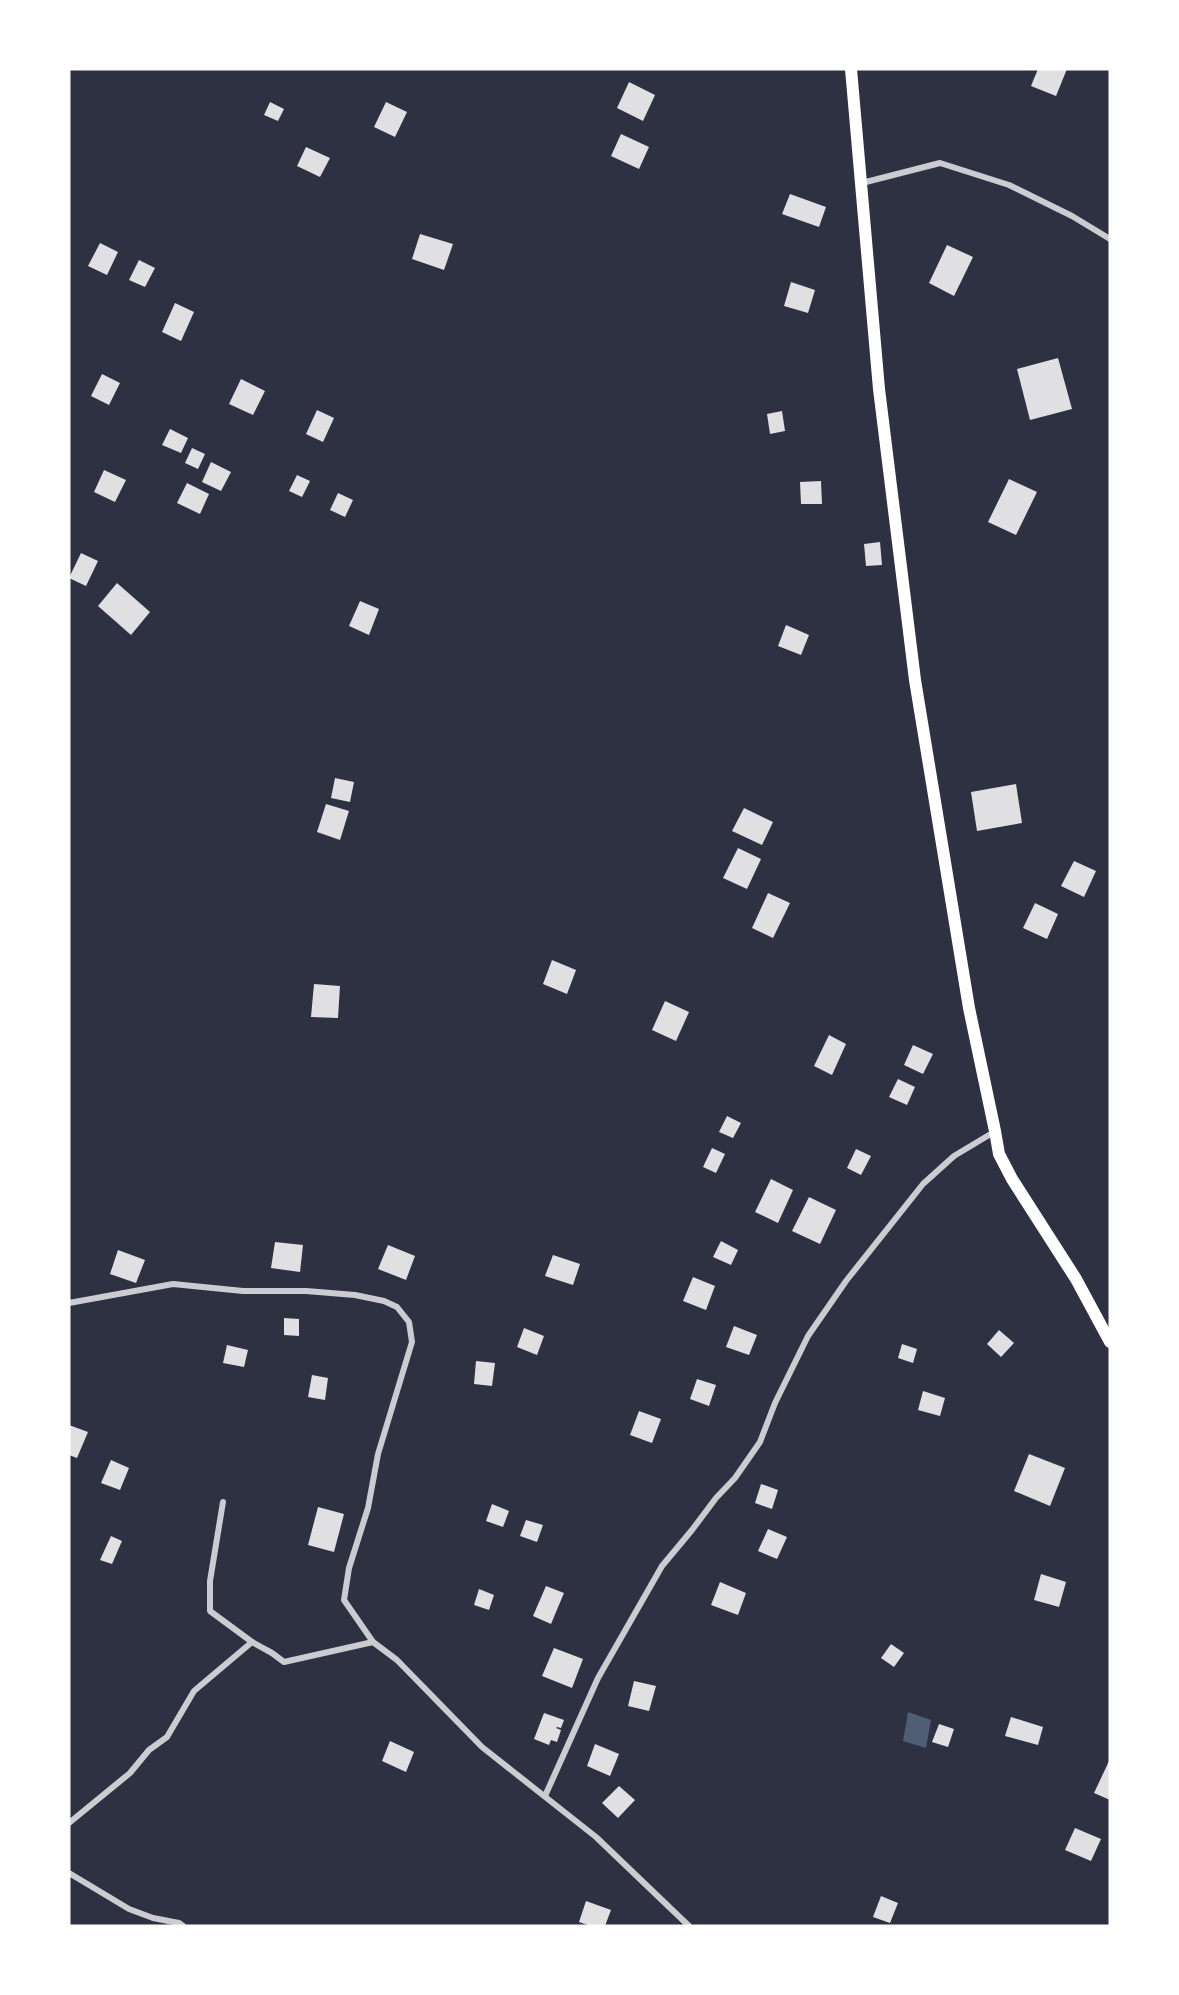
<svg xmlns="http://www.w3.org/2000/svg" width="1179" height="1995" viewBox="0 0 1179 1995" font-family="'Exo 2',sans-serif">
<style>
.water{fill:#4f5d75}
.building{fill:#e0e0e3}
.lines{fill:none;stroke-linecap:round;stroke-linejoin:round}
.minor{stroke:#caccd0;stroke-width:6}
.secondary{stroke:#fff;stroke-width:12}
</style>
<rect width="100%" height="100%" fill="#2d3142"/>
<polygon class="water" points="908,1712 931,1720 926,1748 903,1741"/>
<g class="building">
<polygon points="1038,69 1067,69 1056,96 1031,86"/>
<polygon points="629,82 655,95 643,121 617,108"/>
<polygon points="270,102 284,109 278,121 264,115"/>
<polygon points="386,102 407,112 395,137 374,127"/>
<polygon points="621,134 649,147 639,169 611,156"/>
<polygon points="306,147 330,158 320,177 297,166"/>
<polygon points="790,194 826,207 819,227 782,214"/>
<polygon points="420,234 453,244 444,270 412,259"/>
<polygon points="100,243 118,252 107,275 88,266"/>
<polygon points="947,245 973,257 954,296 929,283"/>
<polygon points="139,260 155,268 145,287 129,280"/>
<polygon points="791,282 815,290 808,313 784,306"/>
<polygon points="175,303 194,312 181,341 162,332"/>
<polygon points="1058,358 1072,409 1030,420 1017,369"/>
<polygon points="102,374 120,383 109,405 91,396"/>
<polygon points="241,379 265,391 253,415 229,404"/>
<polygon points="317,410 334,418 323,442 306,434"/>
<polygon points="782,411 785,431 770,434 767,414"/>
<polygon points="170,429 188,438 181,453 162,445"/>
<polygon points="192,448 205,454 198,469 185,463"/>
<polygon points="211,462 231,472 221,491 202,482"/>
<polygon points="104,470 126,480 115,502 94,492"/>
<polygon points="297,475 310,481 302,497 289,491"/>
<polygon points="1009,479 1037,492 1016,535 988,522"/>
<polygon points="821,481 822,504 801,504 800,482"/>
<polygon points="187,483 209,494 200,514 177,503"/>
<polygon points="338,493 353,500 345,517 330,510"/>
<polygon points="880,542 882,565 866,566 864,544"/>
<polygon points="81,553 98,561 86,586 69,578"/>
<polygon points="117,583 150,612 131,635 98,606"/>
<polygon points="360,601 379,609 369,635 349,626"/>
<polygon points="786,625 809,635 801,655 778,646"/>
<polygon points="335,778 354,782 350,802 331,798"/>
<polygon points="1016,784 1022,823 977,831 971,792"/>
<polygon points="326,804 349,811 340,840 317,832"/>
<polygon points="744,808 773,822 762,845 732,831"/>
<polygon points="738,848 761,859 747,889 723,878"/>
<polygon points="1074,861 1096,871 1084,897 1061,886"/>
<polygon points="768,893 790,903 773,938 752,928"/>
<polygon points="1035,903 1058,914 1047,939 1023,928"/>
<polygon points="552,960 576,970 567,994 543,984"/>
<polygon points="314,984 340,986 338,1018 311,1017"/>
<polygon points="665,1001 689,1012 676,1041 652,1030"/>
<polygon points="829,1035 846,1044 832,1075 814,1066"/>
<polygon points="913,1045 933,1054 923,1074 904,1065"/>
<polygon points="898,1079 915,1087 907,1105 889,1097"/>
<polygon points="727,1116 741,1123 733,1138 719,1132"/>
<polygon points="712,1148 725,1154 716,1173 703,1167"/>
<polygon points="856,1149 871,1156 861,1175 847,1168"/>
<polygon points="771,1179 793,1190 778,1223 755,1212"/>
<polygon points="809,1197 836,1210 820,1244 792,1231"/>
<polygon points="721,1241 738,1250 731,1265 713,1257"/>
<polygon points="275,1242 303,1245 300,1272 271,1268"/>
<polygon points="388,1245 415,1256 406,1280 378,1269"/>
<polygon points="118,1250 145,1260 136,1283 110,1274"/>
<polygon points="553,1255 580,1264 573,1285 545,1276"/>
<polygon points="693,1277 715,1286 706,1310 683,1301"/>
<polygon points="284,1318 299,1319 299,1336 284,1335"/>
<polygon points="734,1326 757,1335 749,1355 726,1347"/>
<polygon points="524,1328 544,1336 537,1355 517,1347"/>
<polygon points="999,1330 1014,1343 1001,1357 987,1344"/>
<polygon points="902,1344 917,1349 913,1363 898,1358"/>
<polygon points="227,1345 248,1350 244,1367 223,1363"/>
<polygon points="476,1361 495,1363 492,1386 474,1384"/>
<polygon points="312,1375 328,1378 325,1400 308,1397"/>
<polygon points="697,1379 716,1385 709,1406 690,1399"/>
<polygon points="923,1391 945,1398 940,1416 918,1410"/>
<polygon points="639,1411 661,1419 652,1443 630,1435"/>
<polygon points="69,1425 88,1432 77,1458 69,1455"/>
<polygon points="1029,1454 1065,1468 1050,1506 1014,1491"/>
<polygon points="111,1460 129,1468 120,1490 101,1483"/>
<polygon points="761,1484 778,1490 772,1509 755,1503"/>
<polygon points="492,1504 509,1511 503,1527 486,1521"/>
<polygon points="318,1507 344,1514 334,1552 308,1545"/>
<polygon points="526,1520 543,1525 537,1542 520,1536"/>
<polygon points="768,1529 787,1537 777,1559 758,1551"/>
<polygon points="111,1536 122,1541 112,1564 100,1560"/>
<polygon points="1041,1574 1066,1582 1059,1607 1034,1600"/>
<polygon points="720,1582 746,1593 738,1615 711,1605"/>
<polygon points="546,1586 564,1593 551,1624 533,1616"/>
<polygon points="479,1589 494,1595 489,1610 474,1605"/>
<polygon points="891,1644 904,1653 894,1667 881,1658"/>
<polygon points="554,1648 583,1659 572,1688 542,1676"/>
<polygon points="634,1681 656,1686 649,1711 628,1706"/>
<polygon points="544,1713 564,1720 561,1728 557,1727 556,1728 561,1730 557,1742 551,1740 549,1745 534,1739"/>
<polygon points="1011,1717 1043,1727 1038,1745 1005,1736"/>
<polygon points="939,1724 954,1729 948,1747 932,1742"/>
<polygon points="390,1741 414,1752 406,1772 382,1761"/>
<polygon points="595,1744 619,1754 610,1776 587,1766"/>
<polygon points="1110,1759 1110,1800 1094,1793"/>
<polygon points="619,1786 635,1800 618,1818 602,1803"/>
<polygon points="1075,1828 1101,1839 1091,1861 1065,1850"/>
<polygon points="881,1896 898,1903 890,1923 873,1917"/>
<polygon points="586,1901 611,1910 605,1926 591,1926 579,1922"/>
</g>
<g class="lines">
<g class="minor">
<polyline points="862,183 940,163 1009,185 1072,216 1110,239"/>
<polyline points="69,1303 173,1284 243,1291 306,1291 355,1295 384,1301 397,1307 409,1322 412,1342 378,1454 368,1508 349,1568 344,1600 373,1642 397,1660 482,1747 596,1837 689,1926"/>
<polyline points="223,1502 210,1581 210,1611 252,1642"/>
<polyline points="545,1796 598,1678 662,1566 692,1530 716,1498 735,1478 760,1442 775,1403 808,1336 846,1281 923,1184 954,1156 994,1132"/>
<polyline points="69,1823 130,1773 149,1750 167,1737 194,1691 252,1642 272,1653 284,1662 373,1642"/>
<polyline points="69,1873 129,1909 153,1918 179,1923 183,1926"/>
</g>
<polyline class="secondary" points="851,69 879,389 915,680 969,1008 995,1131 999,1154 1012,1179 1076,1279 1110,1342"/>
</g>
<rect width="1179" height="1995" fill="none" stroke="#ffffff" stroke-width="141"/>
</svg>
